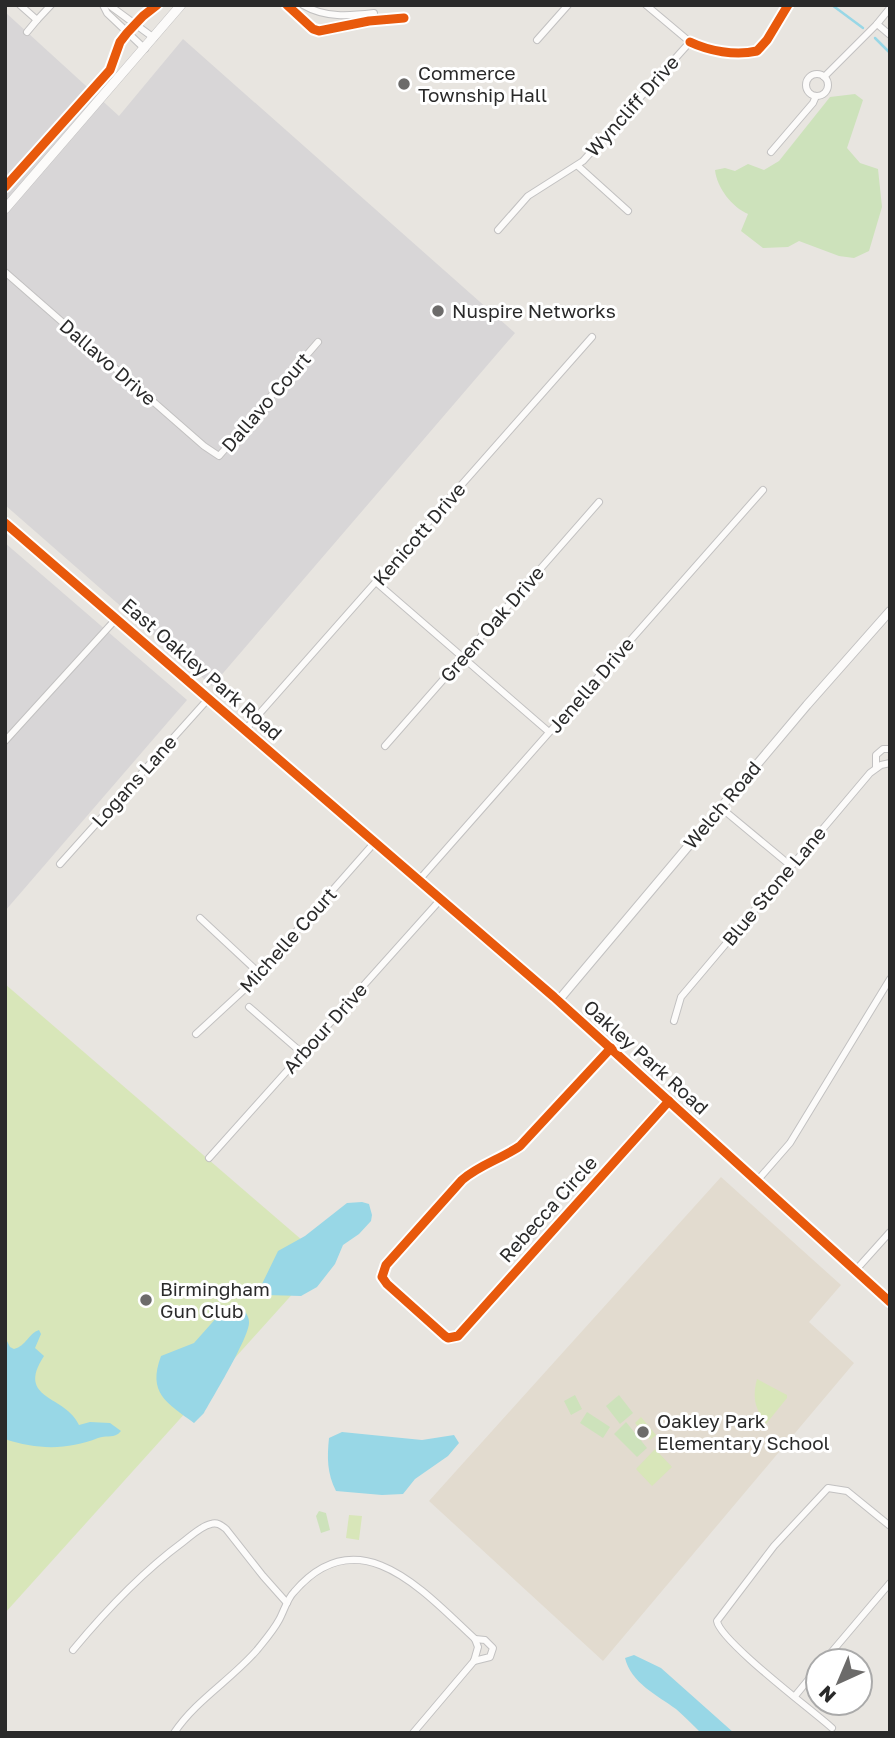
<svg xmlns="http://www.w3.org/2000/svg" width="895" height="1738" viewBox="0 0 895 1738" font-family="'Golos Text',sans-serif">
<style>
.industrial{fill:#d8d6d7}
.education{fill:#e2dbcf}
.green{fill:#cde2bb}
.pitch{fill:#d8e6b9}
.water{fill:#98d7e6}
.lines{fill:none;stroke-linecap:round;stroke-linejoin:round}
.stream{stroke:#98d7e6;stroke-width:2.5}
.minor-casing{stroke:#c2c1c1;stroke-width:8}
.tertiary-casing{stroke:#c2c1c1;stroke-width:10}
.secondary-casing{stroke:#c2c1c1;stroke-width:10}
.minor{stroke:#fcfbfa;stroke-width:6}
.tertiary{stroke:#fcfbfa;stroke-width:8}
.secondary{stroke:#fcfbfa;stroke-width:9}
.cycleway-casing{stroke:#fff;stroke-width:13}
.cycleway{stroke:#e8590c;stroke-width:9}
.poi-dot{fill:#6c6b6a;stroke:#fff;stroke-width:2.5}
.labels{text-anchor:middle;stroke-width:6;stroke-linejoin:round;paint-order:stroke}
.poi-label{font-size:19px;fill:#2a2a2a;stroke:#fff;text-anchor:start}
.street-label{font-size:19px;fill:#2a2a2a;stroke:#fff}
</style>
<rect width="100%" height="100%" fill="#e8e5e0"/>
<g class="industrial">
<polygon points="5,12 119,116 183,39 515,333 212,686 5,505"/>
<polygon points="5,543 187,700 5,911"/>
</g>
<polygon class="education" points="721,1177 841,1285 809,1322 854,1363 603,1661 429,1501"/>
<g class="green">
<path d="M855,94L863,100L847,148L860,163L878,169L882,207L869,251L854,258L839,256L799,241L788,247L763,248L741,231L748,214C732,207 717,188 715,170L725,168L735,171L748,164L764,170L779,161L830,97Z"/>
<polygon points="575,1395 582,1409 571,1415 564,1401"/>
<polygon points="619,1395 633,1413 620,1424 606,1406"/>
<polygon points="587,1412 610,1427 603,1438 580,1423"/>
<polygon points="626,1422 647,1448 637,1457 614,1434"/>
<polygon points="319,1511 326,1513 330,1530 321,1533 316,1516"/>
</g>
<g class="pitch">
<polygon points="5,984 324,1259 5,1613"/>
<path d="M757,1379L787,1395V1398L766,1424C755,1408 752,1398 757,1379Z"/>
<polygon points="641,1417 656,1435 650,1440 635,1423"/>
<polygon points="655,1449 672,1467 652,1486 636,1469"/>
<polygon points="349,1515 362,1516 359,1540 346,1538"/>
</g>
<g class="water">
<polygon points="362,1202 369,1204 372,1215 371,1221 359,1234 343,1245 335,1264 317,1287 301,1296 266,1295 262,1291 262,1284 278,1251 305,1236 347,1203"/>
<path d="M241,1307C245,1311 249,1316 249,1322C250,1336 213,1397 204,1413L194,1423C167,1403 147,1393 161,1356L194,1343L218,1316Z"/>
<path d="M39,1330L41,1334L35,1348L44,1356C15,1400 66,1395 79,1425L90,1422L110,1423L121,1431L118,1434C111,1438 106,1435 98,1438C68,1450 37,1450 5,1439V1337L10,1347L14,1349C26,1346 29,1333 39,1330Z"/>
<path d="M342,1432L422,1440L454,1435L459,1443L448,1456L415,1479L403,1494L382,1495L336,1491C327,1473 327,1458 329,1438Z"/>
<path d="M634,1655L661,1668L734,1733H701C693,1725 685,1717 676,1709C657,1695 631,1683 625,1658Z"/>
</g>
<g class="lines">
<g class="stream">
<polyline points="832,5 863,28"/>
<polyline points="875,38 890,53"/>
</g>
<defs>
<g id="minor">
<polyline points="20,5 37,20 51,5"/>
<polyline points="103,5 107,13 145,49"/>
<polyline points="109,5 154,38"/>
<path d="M303,5C325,18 349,16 374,13"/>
<polyline points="877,24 890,35"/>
<polyline points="27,32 37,20"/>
<polyline points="537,40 568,5"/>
<circle cx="817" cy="85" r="11"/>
<polyline points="824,77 877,24 890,8"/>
<polyline points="771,152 813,103 816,96"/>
<polyline points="578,166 628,211"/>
<polyline points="498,230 528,196 583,161 690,42 646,5"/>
<polyline points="5,272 204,446 219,456 318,342"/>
<polyline points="377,583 549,732"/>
<polyline points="245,730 592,337"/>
<polyline points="5,741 116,619"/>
<polyline points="385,746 599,502"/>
<polyline points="876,768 876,755 883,749 890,749"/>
<polyline points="720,807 791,866"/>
<polyline points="60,864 209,698"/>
<polyline points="419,880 763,490"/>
<polyline points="200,918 259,973"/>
<polyline points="249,1007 302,1053"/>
<polyline points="674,1021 681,997 870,773 881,765 890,763"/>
<polyline points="196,1034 248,986 375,842"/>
<path d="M611,1048L520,1146C501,1159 479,1165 462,1180L386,1265L382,1277L387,1284L445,1336L448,1338L458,1336L669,1101"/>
<polyline points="209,1158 441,899"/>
<polyline points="757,1181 790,1143 890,979"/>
<polyline points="855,1271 890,1232"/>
<path d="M73,1650C107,1609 141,1573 183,1542C191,1536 201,1526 211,1524C217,1522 221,1525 226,1529L263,1576L287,1603"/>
<polyline points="474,1661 490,1657 493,1648 485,1640 475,1639"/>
<polyline points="824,1661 890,1583"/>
<polyline points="795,1696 818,1668"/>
<path d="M832,1728C812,1710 720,1641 717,1621L774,1546L828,1488L847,1491L890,1526"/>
<path d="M174,1733C196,1700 231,1680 257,1650C265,1640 273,1631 279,1620C284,1611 287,1599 294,1592C359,1516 424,1592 475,1639L478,1647L474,1661L413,1733"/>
</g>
<g id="tertiary">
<polyline points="5,523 554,997 890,1302"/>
<polyline points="558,1001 807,705 890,611"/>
</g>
<polyline id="secondary" points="5,209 181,5"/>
</defs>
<use href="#minor" class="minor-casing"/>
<use href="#tertiary" class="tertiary-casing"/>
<use href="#secondary" class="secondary-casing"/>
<use href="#minor" class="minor"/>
<use href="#tertiary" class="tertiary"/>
<use href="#secondary" class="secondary"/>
<defs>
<g id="cycleway">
<polyline points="287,5 313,29 319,31 369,21 404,18"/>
<path d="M690,42C709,51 735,56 757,51L767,40L788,5"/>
<polyline points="5,187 110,70 120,42 127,33 143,16 157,5"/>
<polyline points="5,523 554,997 890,1302"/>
<path d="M611,1048L520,1146C501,1159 479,1165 462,1180L386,1265L382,1277L387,1284L445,1336L448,1338L458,1336L669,1101"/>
</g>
</defs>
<use href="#cycleway" class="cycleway-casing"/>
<use href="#cycleway" class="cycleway"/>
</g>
<g class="poi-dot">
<circle cx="404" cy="84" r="7"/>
<circle cx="438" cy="311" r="7"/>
<circle cx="146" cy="1300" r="7"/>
<circle cx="643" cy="1432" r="7"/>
</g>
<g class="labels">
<g class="poi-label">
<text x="418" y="80">Commerce<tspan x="418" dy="22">Township Hall</tspan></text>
<text x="452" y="318">Nuspire Networks</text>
<text x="160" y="1296">Birmingham<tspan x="160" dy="22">Gun Club</tspan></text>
<text x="657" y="1428">Oakley Park<tspan x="657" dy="22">Elementary School</tspan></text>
</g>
<g class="street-label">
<text transform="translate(632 106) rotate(-48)" y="7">Wyncliff Drive</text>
<text transform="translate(108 362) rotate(41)" y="7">Dallavo Drive</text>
<text transform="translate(266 402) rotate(-49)" y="7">Dallavo Court</text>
<text transform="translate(419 534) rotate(-49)" y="7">Kenicott Drive</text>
<text transform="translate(492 624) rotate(-49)" y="7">Green Oak Drive</text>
<text transform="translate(202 669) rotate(41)" y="7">East Oakley Park Road</text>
<text transform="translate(591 685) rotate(-49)" y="7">Jenella Drive</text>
<text transform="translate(134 781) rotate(-48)" y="7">Logans Lane</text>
<text transform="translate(722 805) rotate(-50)" y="7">Welch Road</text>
<text transform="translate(774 886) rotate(-50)" y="7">Blue Stone Lane</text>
<text transform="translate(288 940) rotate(-48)" y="7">Michelle Court</text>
<text transform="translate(325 1028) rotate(-48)" y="7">Arbour Drive</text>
<text transform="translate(646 1057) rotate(42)" y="7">Oakley Park Road</text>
<text transform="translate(548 1209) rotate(-48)" y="7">Rebecca Circle</text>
</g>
</g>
<rect width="895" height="1738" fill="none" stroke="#2a2a2a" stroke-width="14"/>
<g transform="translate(839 1682) rotate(224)"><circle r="33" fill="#ffffff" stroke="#aaaaaa" stroke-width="2"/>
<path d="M0-5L12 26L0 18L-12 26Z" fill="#6c6b6a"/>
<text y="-10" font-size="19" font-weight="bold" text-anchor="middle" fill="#2a2a2a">N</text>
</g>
</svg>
